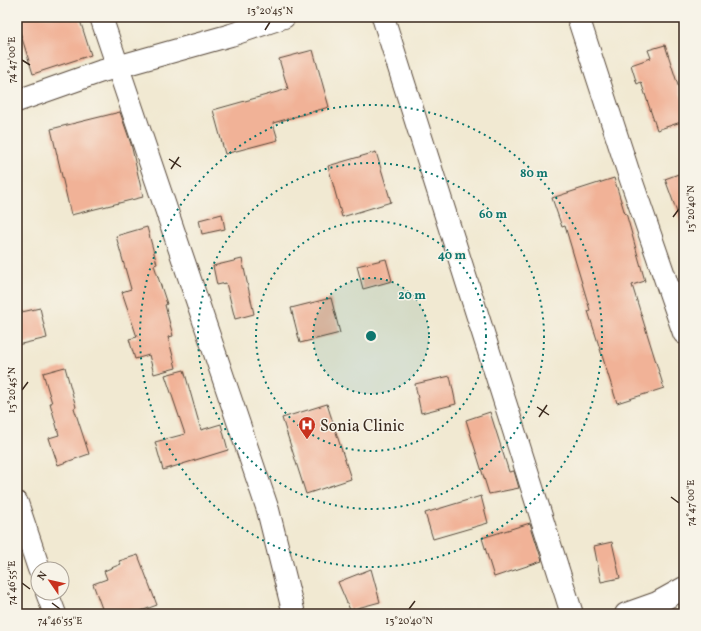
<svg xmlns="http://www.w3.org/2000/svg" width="701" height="631" viewBox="0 0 701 631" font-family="Vollkorn,serif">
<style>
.building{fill:#f1b297}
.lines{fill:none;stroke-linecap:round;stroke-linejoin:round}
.minor-casing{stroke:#564739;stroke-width:24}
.minor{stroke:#fff;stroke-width:22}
.ticks{fill:none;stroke:#3b2a1e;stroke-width:1.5}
.ring{fill:none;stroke:#0f766e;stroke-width:2;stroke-dasharray:2 4}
.labels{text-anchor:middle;stroke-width:3;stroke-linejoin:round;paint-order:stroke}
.poi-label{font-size:16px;fill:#3b2a1e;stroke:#f7f3e8;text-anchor:start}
.centre{fill:#0f766e;stroke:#f7f3e8;stroke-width:2}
.ring-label{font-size:12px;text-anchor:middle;font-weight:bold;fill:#0f766e;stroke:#f7f3e8;stroke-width:3;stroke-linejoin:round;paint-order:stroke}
.neatline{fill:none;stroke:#3b2a1e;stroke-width:1.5}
.ticks-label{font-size:10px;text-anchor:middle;fill:#3b2a1e}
</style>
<rect width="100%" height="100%" fill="#f7f3e8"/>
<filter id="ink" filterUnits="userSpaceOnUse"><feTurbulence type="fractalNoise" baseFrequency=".025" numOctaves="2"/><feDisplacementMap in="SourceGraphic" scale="8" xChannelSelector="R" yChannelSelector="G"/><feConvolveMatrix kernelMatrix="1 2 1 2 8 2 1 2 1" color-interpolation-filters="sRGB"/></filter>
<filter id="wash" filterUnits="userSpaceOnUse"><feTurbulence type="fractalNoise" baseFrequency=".012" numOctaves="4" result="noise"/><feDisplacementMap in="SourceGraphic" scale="16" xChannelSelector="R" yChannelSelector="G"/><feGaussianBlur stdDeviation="0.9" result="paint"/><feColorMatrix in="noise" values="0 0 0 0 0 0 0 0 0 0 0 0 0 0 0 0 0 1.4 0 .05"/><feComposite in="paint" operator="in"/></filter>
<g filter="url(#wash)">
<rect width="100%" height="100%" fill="#f1e9d2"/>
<g id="blocks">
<g class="building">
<polygon points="17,17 79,17 91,55 33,74 17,22"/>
<polygon points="665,45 684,104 684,121 657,130 641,82 637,84 631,65 651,58 648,50"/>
<polygon points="313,50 329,107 273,123 278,140 225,154 213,110 288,89 279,59"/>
<polygon points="120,112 131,144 143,197 71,215 51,129"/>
<polygon points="376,152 391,202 342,217 328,166"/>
<polygon points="684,172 684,226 682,226 665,179"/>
<polygon points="614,178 625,214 626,213 645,281 632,285 664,388 617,403 588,311 590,310 565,226 562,227 552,198"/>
<polygon points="222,214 225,229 202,234 199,220"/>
<polygon points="147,227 157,264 154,265 167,304 165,305 173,336 168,337 176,368 154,374 149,355 135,359 129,339 137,337 122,292 131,289 116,236"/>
<polygon points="242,259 254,314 235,319 226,283 217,285 213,266"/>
<polygon points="386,259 392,281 363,289 357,266"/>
<polygon points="331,298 340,333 300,343 291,308"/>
<polygon points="40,308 47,338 17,345 17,313"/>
<polygon points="65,367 76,407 74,408 89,454 58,465 49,438 59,435 50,403 52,403 43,373"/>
<polygon points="184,370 201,430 221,424 228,450 163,470 155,442 185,434 165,375"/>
<polygon points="450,376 456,404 421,413 415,384"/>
<polygon points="327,404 351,479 306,494 282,418"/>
<polygon points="490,412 509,472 514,471 519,488 489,494 466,420"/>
<polygon points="481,496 488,523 433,539 425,513"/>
<polygon points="530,523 542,561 494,577 482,538"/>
<polygon points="612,542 620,578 601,582 594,546"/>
<polygon points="138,555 157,605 133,614 104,614 93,584 107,579 104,571 121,564 119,561"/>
<polygon points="371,569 380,602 350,610 338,582"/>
</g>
</g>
</g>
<g filter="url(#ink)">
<use href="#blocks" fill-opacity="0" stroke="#564739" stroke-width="1"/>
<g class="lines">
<defs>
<g id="minor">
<polyline points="101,17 268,510 294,614"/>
<polyline points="383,17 572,614"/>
<polyline points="578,17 628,171 684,333"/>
<polyline points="17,101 99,72 231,35 284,17"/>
<polyline points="17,503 39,569"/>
<polyline points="47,593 55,614"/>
<polyline points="626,614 657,603 684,588"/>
</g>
</defs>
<use href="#minor" class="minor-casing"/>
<use href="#minor" class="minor"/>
</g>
</g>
<path class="ticks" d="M265,30L270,22M22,60L30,65M169,159L181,167M171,169L179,157M673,217L679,209M22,390L28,382M537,407L549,415M539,417L547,405M671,497L679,503M22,583L30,589M52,603L60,609M409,609L415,601"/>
<circle cx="371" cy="336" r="58" fill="#0f766e" fill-opacity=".12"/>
<g class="ring">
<circle cx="371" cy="336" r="58"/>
<circle cx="371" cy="336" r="115"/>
<circle cx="371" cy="336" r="173"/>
<circle cx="371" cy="336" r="231"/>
</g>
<defs>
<symbol id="hospital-pin" viewBox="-11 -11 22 30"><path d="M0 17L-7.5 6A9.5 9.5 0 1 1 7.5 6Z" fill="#c8321e" stroke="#f7f3e8"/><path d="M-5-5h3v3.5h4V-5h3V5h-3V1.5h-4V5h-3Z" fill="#fff"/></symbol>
</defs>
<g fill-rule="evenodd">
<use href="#hospital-pin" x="297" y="415" width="20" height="27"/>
</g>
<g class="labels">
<g class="poi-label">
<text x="320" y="431">Sonia Clinic</text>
</g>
</g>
<circle cx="371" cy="336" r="6" class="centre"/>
<g class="ring-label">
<text x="534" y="177">80 m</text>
<text x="493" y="218">60 m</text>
<text x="452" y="259">40 m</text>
<text x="412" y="299">20 m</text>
</g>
<rect width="701" height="631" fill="none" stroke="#f7f3e8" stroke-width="44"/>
<g transform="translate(50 581) rotate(304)"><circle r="19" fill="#f7f3e8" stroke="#aca397"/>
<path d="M0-3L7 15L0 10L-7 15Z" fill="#c8321e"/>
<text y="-6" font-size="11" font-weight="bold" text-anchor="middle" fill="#3b2a1e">N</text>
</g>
<rect x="22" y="22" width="657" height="587" class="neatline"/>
<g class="ticks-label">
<text x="270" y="14">13°20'45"N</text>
<text transform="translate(11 60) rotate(-90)" y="4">74°47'00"E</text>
<text transform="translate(690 209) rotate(-90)" y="4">13°20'40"N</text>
<text transform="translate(11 390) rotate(-90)" y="4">13°20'45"N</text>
<text transform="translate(690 503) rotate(-90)" y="4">74°47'00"E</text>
<text transform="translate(11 583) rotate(-90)" y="4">74°46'55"E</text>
<text x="60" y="624">74°46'55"E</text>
<text x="409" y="624">13°20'40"N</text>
</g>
</svg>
